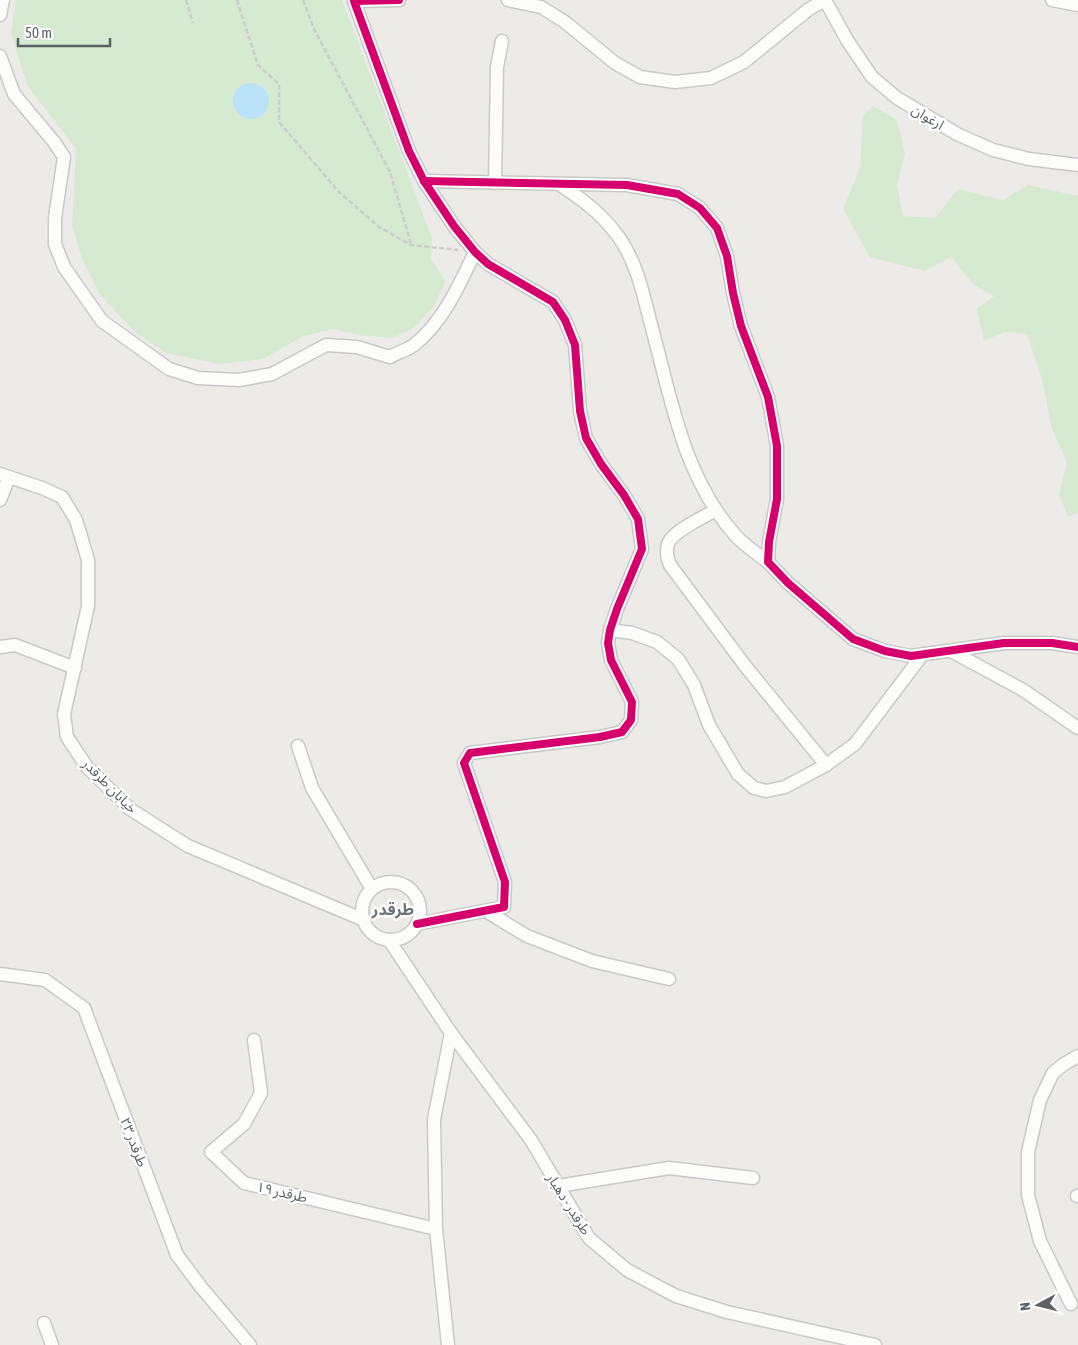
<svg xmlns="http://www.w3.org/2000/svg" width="1078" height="1345" viewBox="0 0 1078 1345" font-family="'Asap Condensed','Noto Sans Arabic',sans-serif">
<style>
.green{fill:#d5ead0}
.water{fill:#bae2f8}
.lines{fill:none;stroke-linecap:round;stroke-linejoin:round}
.minor-casing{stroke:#c9c9c9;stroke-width:15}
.path{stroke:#c9ceca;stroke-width:2.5;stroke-dasharray:5 2.5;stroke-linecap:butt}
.minor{stroke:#fcfcfb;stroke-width:12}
.cycleway-casing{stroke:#fff;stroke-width:11}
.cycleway{stroke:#d6006c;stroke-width:8}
.labels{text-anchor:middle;stroke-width:4.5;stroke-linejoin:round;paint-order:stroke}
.street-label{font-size:14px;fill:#5c6166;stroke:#fff}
.quarter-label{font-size:16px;font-weight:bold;fill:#6c7378;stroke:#fff}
</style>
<rect width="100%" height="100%" fill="#edebe7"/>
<g class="green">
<polygon points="16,0 342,0 432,238 431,259 445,281 435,305 414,328 392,338 360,335 333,329 304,336 262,359 220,364 166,353 134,331 100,295 82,259 72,225 76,149 27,85 11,33"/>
<polygon points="873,106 897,120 905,154 897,185 903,216 935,218 958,189 1003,200 1028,185 1078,196 1078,512 1068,517 1059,494 1067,463 1051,426 1042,379 1027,334 1004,332 984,341 977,309 994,296 974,285 951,257 925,271 870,257 843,209 860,168 863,115"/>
</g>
<circle class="water" cx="251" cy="101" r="18"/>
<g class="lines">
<defs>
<g id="minor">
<polyline points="399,0 354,1 409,151 424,181 454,226 475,252 488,264 553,302 565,320 575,345 580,411 586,438 601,464 624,495 638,519 642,549 617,609 610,630 608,643 611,660 632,702 631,720 622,732 600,737 470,753 464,763 505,882 504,907 417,924"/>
<polyline points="508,0 541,7 565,22 615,63 640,77 675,82 711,78 744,62 809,9 825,0"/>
<polyline points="825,0 847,40 872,77 897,98 957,134 993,150 1029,159 1078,165"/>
<polyline points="1052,0 1078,5"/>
<polyline points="0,15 3,0"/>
<path d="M0,56L14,94L54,142L64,157L55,218V244L64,267L102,321L169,369L198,378L239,380L272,374L326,345L357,347L390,357C397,353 407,350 414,345C444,321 459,285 475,252"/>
<polyline points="424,181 627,185 678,194 700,208 717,228 727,256 733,293 741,326 768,397 777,446 777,499 769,542 768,562 788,583 853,639 885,651 911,656 1004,643 1052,643 1078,647"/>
<polyline points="495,183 497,67 502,41"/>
<path d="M559,184C583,200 601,213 618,236C636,261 643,292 650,321C671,396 682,476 736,536C745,546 758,554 768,562"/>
<polyline points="0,474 42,488 62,497 76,520 88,560 88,606 64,714 67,737 87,767 130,809 188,846 364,920"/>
<polyline points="0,500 9,477"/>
<path d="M716,510C704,517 675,530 669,542C665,549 667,557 670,565L746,667L826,765"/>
<polyline points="610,630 632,633 657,642 678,659 694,685 709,725 738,774 754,788 766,791 785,787 826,765 855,744 923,654"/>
<polyline points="0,647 15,645 75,668"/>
<polyline points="951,651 1023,690 1078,728"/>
<polyline points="298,746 312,788 372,889"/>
<circle cx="391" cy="911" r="29"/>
<polyline points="486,911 527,936 592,961 669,979"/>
<polyline points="389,940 451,1033 531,1140 589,1238 627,1270 676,1296 727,1312 875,1345"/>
<polyline points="0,974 45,980 84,1008 177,1255 201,1287 250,1345"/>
<polyline points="254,1040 261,1093 244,1124 211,1152 244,1183 436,1229"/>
<polyline points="558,1186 669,1168 753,1178"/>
<polyline points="1077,1196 1078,1196"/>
<polyline points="1071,1304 1040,1241 1028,1195 1028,1152 1040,1100 1053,1073 1064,1064 1078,1056"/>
<polyline points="44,1323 52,1345"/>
<polyline points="448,1345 436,1229 434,1119 451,1033"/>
</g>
</defs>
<use href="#minor" class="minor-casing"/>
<g class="path">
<polyline points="186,0 193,23"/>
<polyline points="237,0 258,65 279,84 279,122 339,192 379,227 411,245 458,250"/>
<polyline points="303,0 315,31 390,172 411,244"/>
</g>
<use href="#minor" class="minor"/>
<defs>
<g id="cycleway">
<polyline points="399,0 354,1 409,151 424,181 454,226 475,252 488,264 553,302 565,320 575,345 580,411 586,438 601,464 624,495 638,519 642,549 617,609 610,630 608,643 611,660 632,702 631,720 622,732 600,737 470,753 464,763 505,882 504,907 417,924"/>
<polyline points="424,181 627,185 678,194 700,208 717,228 727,256 733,293 741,326 768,397 777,446 777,499 769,542 768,562 788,583 853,639 885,651 911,656 1004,643 1052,643 1078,647"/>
</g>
</defs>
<use href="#cycleway" class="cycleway-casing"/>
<use href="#cycleway" class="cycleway"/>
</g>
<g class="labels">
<g class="street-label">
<text transform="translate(928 117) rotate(31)" y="5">ارغوان</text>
<text transform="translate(110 786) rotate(45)" y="5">خیابان طرقدر</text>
<text transform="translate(134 1142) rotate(69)" y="5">طرقدر ۲۳</text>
<text transform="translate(282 1192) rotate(13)" y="5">طرقدر ۱۹</text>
<text transform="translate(569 1204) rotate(58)" y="5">طرقدر - دهبار</text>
</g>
<g class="quarter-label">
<text x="393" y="915">طرقدر</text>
</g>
</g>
<g transform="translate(1038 1305) rotate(263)" stroke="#ffffff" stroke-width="4" paint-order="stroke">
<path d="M0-4L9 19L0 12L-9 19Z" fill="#5c6166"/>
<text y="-8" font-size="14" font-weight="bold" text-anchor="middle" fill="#5c6166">N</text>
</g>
<path d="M18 38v8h92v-8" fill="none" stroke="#5c6166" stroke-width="2.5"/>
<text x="25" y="38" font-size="15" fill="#5c6166" stroke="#ffffff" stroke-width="4" paint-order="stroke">50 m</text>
</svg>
